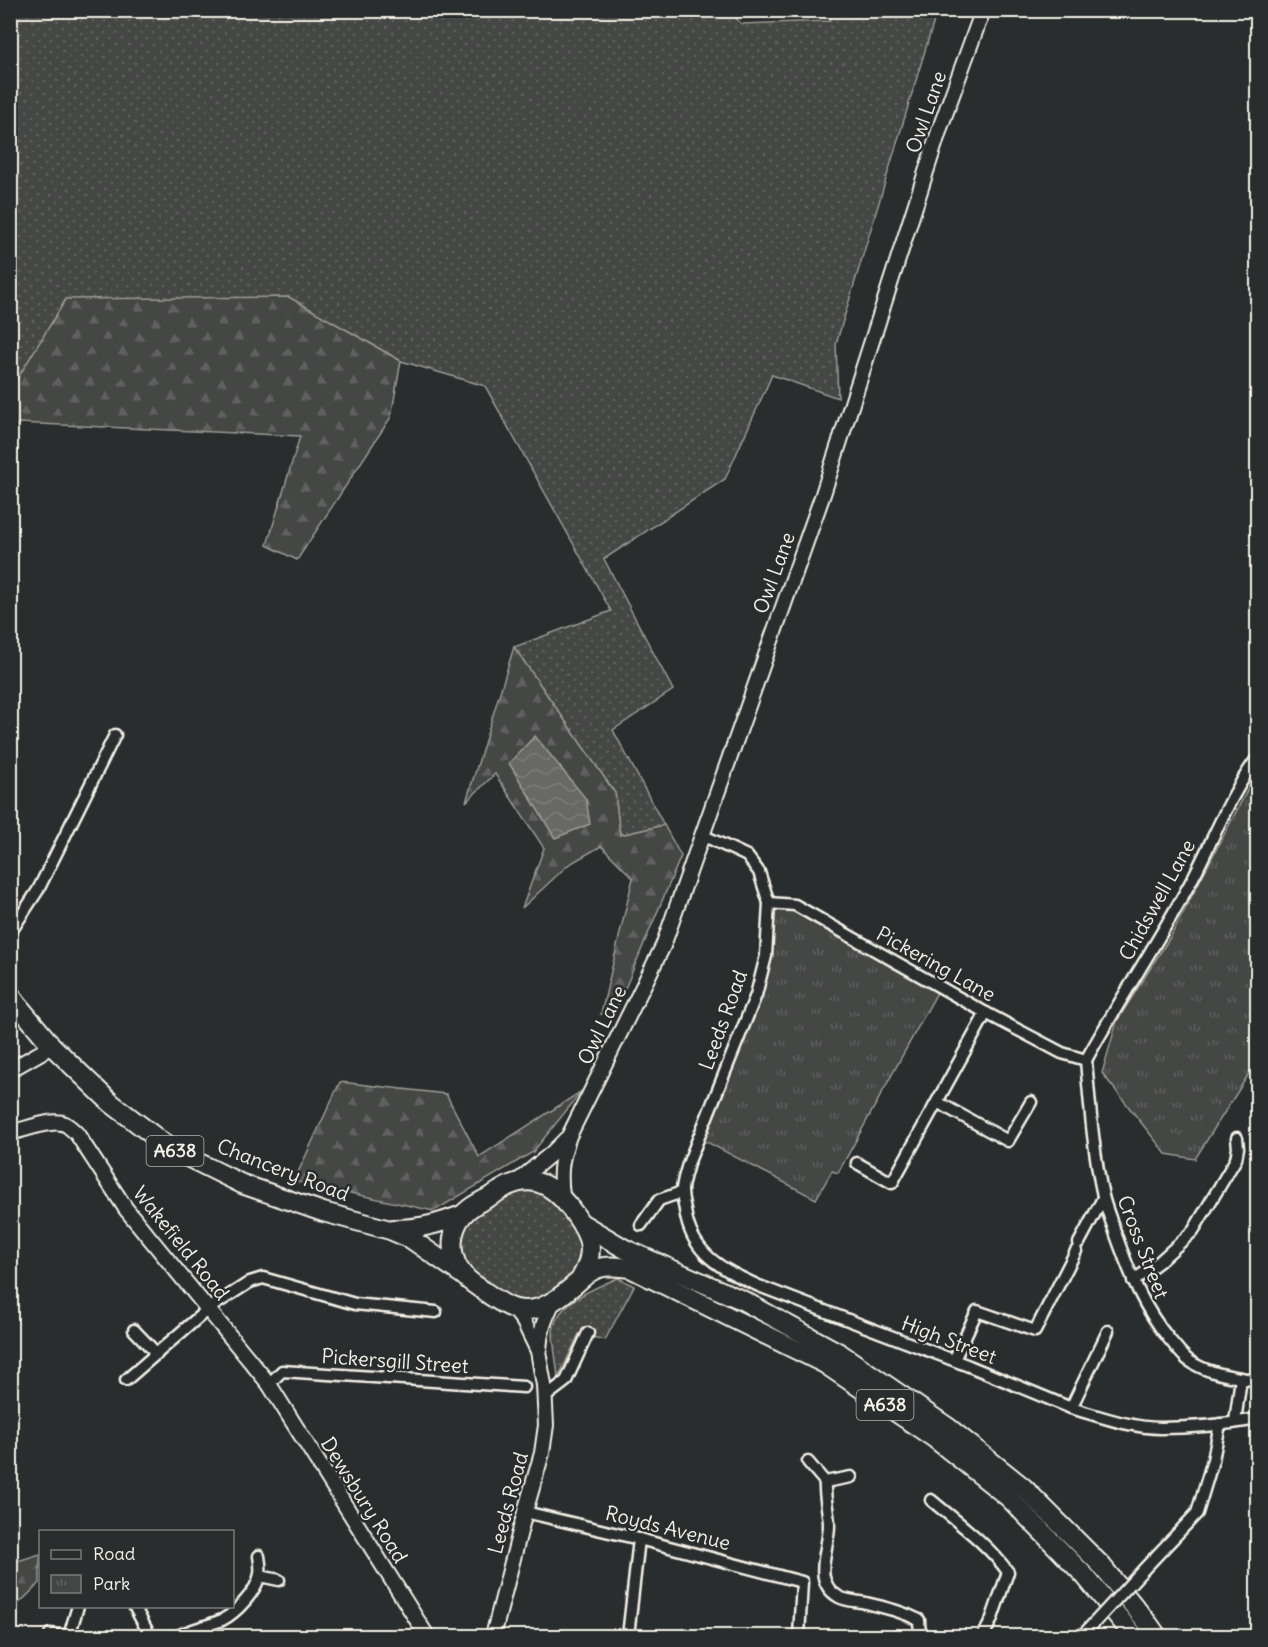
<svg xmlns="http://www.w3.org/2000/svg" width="1268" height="1647" viewBox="0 0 1268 1647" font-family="Delius,sans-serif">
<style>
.grass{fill:url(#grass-dots);stroke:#9c9c96;stroke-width:1.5}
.forest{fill:url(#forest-firs);stroke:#9c9c96;stroke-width:1.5}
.park{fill:url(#park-tufts);stroke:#9c9c96;stroke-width:1.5}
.water{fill:url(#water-waves);stroke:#9f9f9a;stroke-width:1.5}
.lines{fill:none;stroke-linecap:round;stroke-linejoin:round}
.street-casing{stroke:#f4f1e8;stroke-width:15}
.secondary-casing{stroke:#f4f1e8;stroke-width:18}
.highway-casing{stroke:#f4f1e8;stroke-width:22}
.street{stroke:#2a2d2e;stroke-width:10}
.secondary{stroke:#2a2d2e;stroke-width:14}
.highway{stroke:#2a2d2e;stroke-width:18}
.street-bridge-casing{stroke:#f4f1e8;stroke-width:15;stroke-linecap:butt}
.street-bridge{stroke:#2a2d2e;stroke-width:10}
.labels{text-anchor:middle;stroke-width:5;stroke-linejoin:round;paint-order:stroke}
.shield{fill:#2a2d2e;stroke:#b7b6b0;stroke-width:1.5}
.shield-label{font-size:18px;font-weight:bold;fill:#f4f1e8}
.street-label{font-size:20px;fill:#f4f1e8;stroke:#2a2d2e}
</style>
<defs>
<pattern id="grass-dots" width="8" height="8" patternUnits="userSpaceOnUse" patternTransform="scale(1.5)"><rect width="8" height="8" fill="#444645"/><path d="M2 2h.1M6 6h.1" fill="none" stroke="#606160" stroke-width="1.8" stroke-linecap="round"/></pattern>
<pattern id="forest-firs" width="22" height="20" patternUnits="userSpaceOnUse" patternTransform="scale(1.5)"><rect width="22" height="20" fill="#444645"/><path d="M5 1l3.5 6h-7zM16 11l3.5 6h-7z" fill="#606160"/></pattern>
<pattern id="park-tufts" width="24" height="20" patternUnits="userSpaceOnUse" patternTransform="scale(1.5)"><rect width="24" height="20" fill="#444645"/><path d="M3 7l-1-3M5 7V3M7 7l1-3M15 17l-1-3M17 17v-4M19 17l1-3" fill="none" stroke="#606160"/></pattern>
<pattern id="water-waves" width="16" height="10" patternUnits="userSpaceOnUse" patternTransform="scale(1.5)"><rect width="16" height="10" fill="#676866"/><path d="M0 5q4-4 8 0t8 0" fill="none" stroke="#7d7e7c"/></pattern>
</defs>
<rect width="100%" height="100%" fill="#2a2d2e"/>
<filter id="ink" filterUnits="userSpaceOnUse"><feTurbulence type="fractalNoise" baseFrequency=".0167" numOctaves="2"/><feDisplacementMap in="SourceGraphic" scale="12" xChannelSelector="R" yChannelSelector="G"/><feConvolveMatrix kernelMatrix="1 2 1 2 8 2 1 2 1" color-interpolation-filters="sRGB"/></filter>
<g filter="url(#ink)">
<g class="grass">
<polygon points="727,10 742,24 830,21 830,11 937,11 836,344 838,398 772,375 725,479 604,559 673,690 613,730 664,825 620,835 615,793 514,647 611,611 485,386 401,361 288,297 11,389 11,11"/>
<polygon points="524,1182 570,1207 588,1266 525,1310 458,1267 464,1214"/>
<path d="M618,1278L634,1286L605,1340L579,1334L558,1378C557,1363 553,1347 553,1332C555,1303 596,1287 618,1278Z"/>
</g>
<g class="forest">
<polygon points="289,297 401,361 391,417 297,560 267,545 300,436 18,423 11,436 11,389 66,299"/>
<polygon points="514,647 615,793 620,835 664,825 681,856 618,1005 601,1014 633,878 601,846 568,865 522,908 544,848 495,774 466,802"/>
<polygon points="340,1082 446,1094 479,1157 582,1091 533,1152 434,1211 294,1181"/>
<polygon points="40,1554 40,1583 11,1611 11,1561 21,1560"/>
</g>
<g class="park">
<polygon points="1257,775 1257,1061 1195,1159 1166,1154 1102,1073 1117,1021 1172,934 1249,787"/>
<polygon points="769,903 795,905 940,987 838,1173 832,1171 816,1199 699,1138 756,995"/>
</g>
<polygon class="water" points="535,736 586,799 590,824 555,838 509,763"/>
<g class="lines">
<defs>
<g id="street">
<path d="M702,835L747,856L759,872L769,903L766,956L756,995L688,1164C686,1172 682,1182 682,1191C682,1197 684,1204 685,1210C691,1255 722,1269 759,1286L969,1366L1071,1408C1099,1416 1131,1428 1161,1428C1190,1428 1229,1424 1258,1419"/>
<polyline points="769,903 795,905 986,1013 1062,1053 1086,1060"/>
<polyline points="10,933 38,890 115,735"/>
<path d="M1086,1060C1090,1106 1093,1151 1103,1196C1106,1209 1112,1222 1116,1235C1130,1274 1143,1308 1170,1340C1176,1347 1181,1354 1188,1360C1207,1374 1235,1377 1258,1381"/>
<path d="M1086,1060C1121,997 1161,938 1195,874C1215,835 1231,793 1258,757"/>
<polyline points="937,1102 1008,1141 1031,1102"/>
<polyline points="857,1163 892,1183 986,1013"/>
<polyline points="641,1225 659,1200 682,1192"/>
<polyline points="1079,1243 1103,1198"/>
<polyline points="1133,1281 1160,1261 1193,1231 1236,1159 1238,1148 1237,1138"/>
<polyline points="134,1330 157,1354"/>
<polyline points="954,1360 977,1311 1035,1331 1076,1251"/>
<polyline points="126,1380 208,1309 250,1282 263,1278 355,1304 436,1312"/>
<polyline points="269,1384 282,1371 524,1387"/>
<polyline points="545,1397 566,1381 588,1333"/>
<polyline points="1071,1408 1108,1331"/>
<polyline points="1235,1422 1241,1378"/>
<polyline points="808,1462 825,1482 851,1477"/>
<path d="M825,1482C824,1496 828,1509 829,1523C830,1548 810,1581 839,1597C846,1601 858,1601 866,1603C886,1608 901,1611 919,1620L920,1636"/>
<path d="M931,1500C957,1522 988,1544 1008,1572L991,1621L983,1636"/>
<polyline points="525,1512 639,1539 802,1582 799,1636"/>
<polyline points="1144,1569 1197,1513 1213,1460 1220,1424"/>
<polyline points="260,1576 279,1580"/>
<polyline points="134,1606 150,1636"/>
<polyline points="50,1634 69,1636"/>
<polyline points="69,1636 78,1606"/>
<path d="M178,1636C192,1629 208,1626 222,1620C236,1613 257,1591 260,1574C261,1568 260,1562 259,1556"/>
<polyline points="628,1636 639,1539"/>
</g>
<g id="secondary">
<polyline points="10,1070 52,1046"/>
<path d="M10,1133C24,1130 52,1118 65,1124C69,1126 74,1131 77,1134L126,1209L269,1384L427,1636"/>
<polyline points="517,1182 551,1154 566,1139"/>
<path d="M562,1196C559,1171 561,1159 569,1136L663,946L823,494L940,128L983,10"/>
<path d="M539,1349C540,1331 545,1318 553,1302"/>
<polyline points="493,1636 525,1512 542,1453 546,1425 544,1385 538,1351 524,1322 514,1309"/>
</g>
<g id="highway">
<polyline points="10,994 17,1004 52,1046 111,1103 171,1149 242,1184 323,1212 390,1230 411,1239 463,1275"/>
<polyline points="581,1223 625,1249 742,1300 841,1354 949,1428 1023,1487 1101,1565 1150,1626 1157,1636"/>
<path d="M393,1229C420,1229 439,1224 464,1214"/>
<path d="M581,1278C595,1253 592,1239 576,1216C560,1193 539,1171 508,1186C502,1189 495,1194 489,1197C482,1201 475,1204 469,1209C452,1222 448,1248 458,1267C463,1277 472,1283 481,1289C491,1296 504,1306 516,1309C538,1314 557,1300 573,1286C581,1280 588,1271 599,1268C610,1265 619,1267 630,1268L825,1364L934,1438L1009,1498L1085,1576L1134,1636"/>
</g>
</defs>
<use href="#street" class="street-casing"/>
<use href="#secondary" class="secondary-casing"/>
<use href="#highway" class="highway-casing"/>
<use href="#street" class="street"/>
<use href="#secondary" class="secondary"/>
<use href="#highway" class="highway"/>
<defs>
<polyline id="street-bridge" points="1082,1636 1144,1569"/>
</defs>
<use href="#street-bridge" class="street-bridge-casing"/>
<use href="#street-bridge" class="street-bridge"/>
</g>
</g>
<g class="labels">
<g class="shield">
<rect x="146.5" y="1136" width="57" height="30" rx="4.5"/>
<rect x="856.5" y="1390" width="57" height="30" rx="4.5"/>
</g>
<g class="shield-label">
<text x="175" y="1157">A638</text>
<text x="885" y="1411">A638</text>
</g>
<g class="street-label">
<text transform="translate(926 112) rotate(-71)" y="7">Owl Lane</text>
<text transform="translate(774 573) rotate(-70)" y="7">Owl Lane</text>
<text transform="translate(1157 900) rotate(-61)" y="7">Chidswell Lane</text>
<text transform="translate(936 964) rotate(29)" y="7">Pickering Lane</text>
<text transform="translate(723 1020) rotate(-70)" y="7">Leeds Road</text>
<text transform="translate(602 1025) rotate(-64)" y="7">Owl Lane</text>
<text transform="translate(283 1170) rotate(21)" y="7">Chancery Road</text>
<text transform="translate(181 1243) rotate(51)" y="7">Wakefield Road</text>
<text transform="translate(1143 1247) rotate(69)" y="7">Cross Street</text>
<text transform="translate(949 1340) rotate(21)" y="7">High Street</text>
<text transform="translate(395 1361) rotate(4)" y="7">Pickersgill Street</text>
<text transform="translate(364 1500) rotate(58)" y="7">Dewsbury Road</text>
<text transform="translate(508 1503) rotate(-75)" y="7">Leeds Road</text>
<text transform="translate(668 1528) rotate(14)" y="7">Royds Avenue</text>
</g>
</g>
<rect width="1268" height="1647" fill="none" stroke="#2a2d2e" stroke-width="36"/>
<rect x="18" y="18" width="1232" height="1611" fill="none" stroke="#f4f1e8" stroke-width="2" filter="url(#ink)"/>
<rect x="39" y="1530" width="195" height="78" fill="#2a2d2e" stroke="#7b7b78" stroke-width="1.5"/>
<rect x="51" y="1550" width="30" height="9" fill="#2a2d2e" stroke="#7b7b78" stroke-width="1.5"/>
<text x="93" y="1560" font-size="18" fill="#f4f1e8">Road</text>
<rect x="51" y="1575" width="30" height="18" fill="url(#park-tufts)" stroke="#7b7b78" stroke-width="1.5"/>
<text x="93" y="1590" font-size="18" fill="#f4f1e8">Park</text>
</svg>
